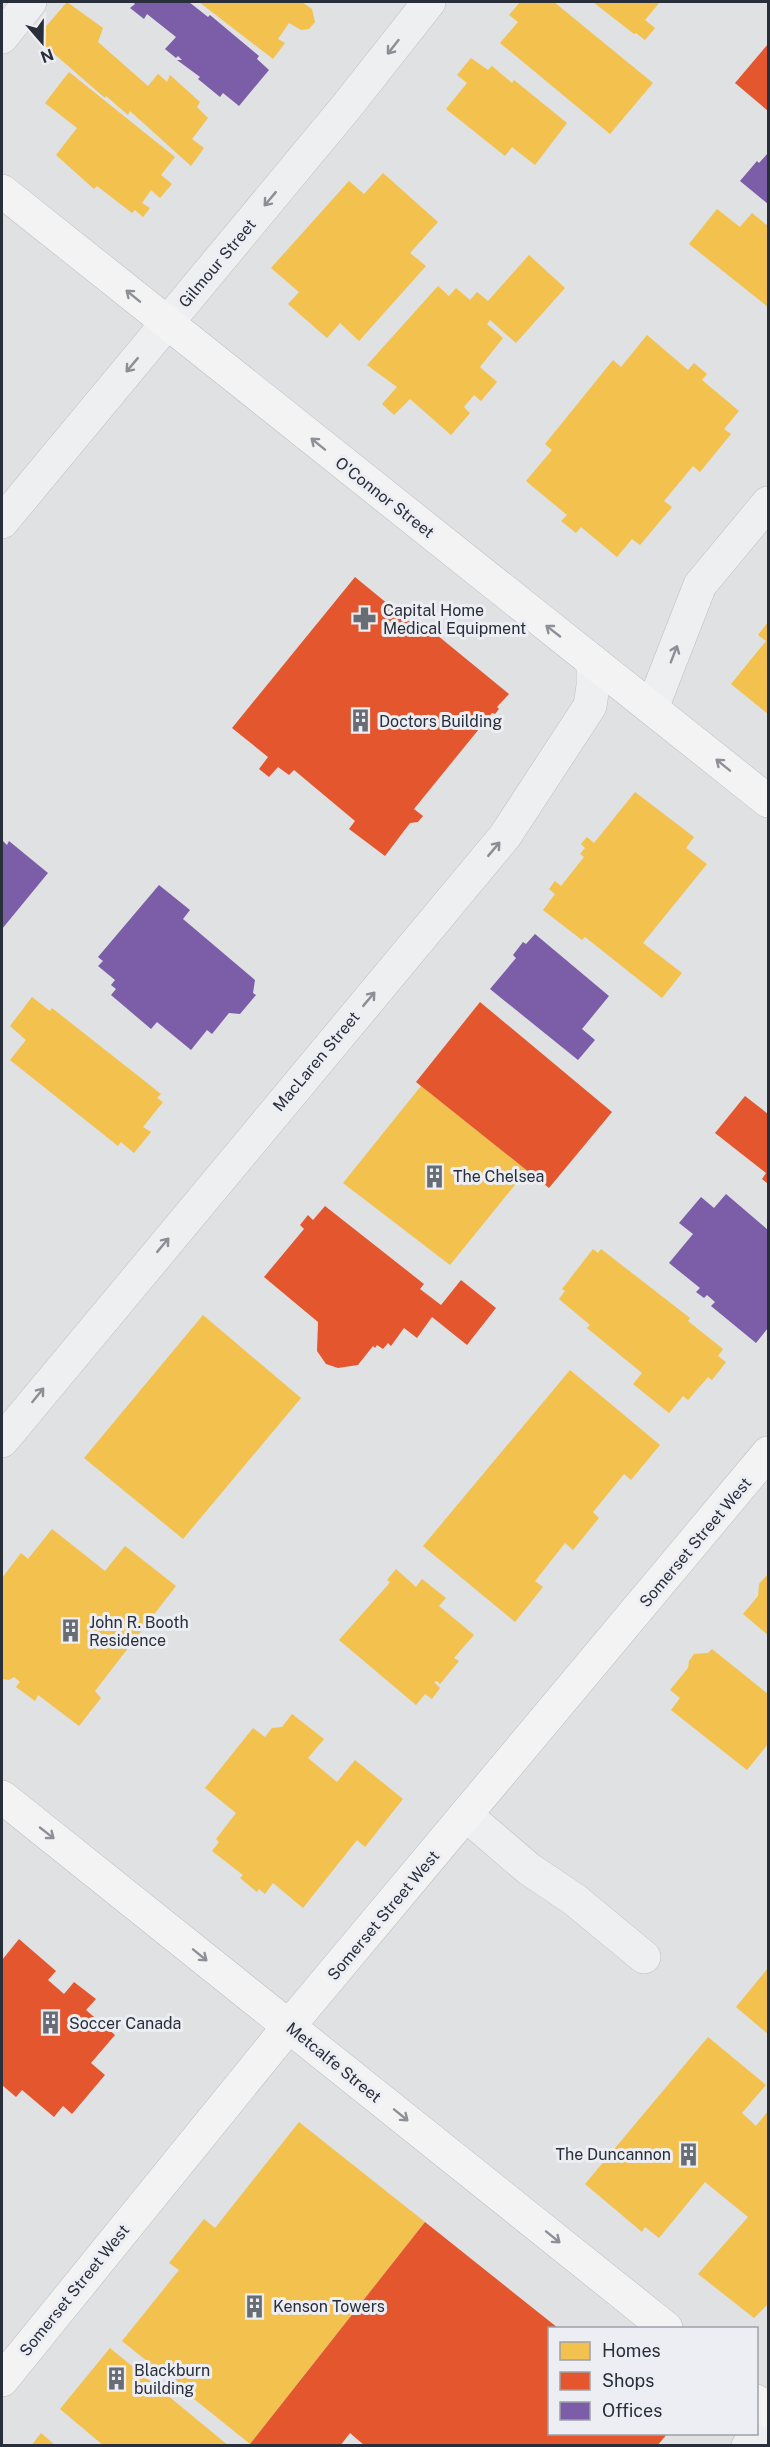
<svg xmlns="http://www.w3.org/2000/svg" width="770" height="2447" viewBox="0 0 770 2447" font-family="'Public Sans',sans-serif">
<style>
.homes{fill:#f2c14e}
.shops{fill:#e4572e}
.offices{fill:#7b5ea7}
.lines{fill:none;stroke-linecap:round;stroke-linejoin:round}
.minor-casing{stroke:#bdbfc1;stroke-width:34}
.major-casing{stroke:#bbbdc0;stroke-width:34}
.minor{stroke:#eeeff0;stroke-width:33}
.major{stroke:#f3f3f4;stroke-width:33}
.oneway{stroke:#8b8e95}
.oneway2{stroke:#8e9097}
.labels{text-anchor:middle;stroke-width:6;stroke-linejoin:round;paint-order:stroke}
.street-label{font-size:16px;fill:#282e3a;stroke:#eceef3}
.poi-label{font-size:16px;fill:#282e3a;stroke:#eceef3;text-anchor:start}
</style>
<rect width="100%" height="100%" fill="#dfe1e3"/>
<g class="homes">
<polygon points="67,2 103,28 98,42 148,86 158,74 167,82 170,75 200,102 197,107 208,118 192,139 204,148 191,166 130,111 128,115 106,96 105,98 36,38"/>
<polygon points="199,2 302,2 312,9 315,22 309,29 301,30 289,23 278,39 285,43 273,59"/>
<polygon points="520,2 554,2 653,83 610,134 500,43 518,22 509,15"/>
<polygon points="593,2 660,2 645,20 655,28 645,40 636,33 634,34"/>
<polygon points="471,58 488,70 492,66 512,83 514,80 567,123 535,165 512,147 505,156 446,109 467,83 457,75"/>
<polygon points="69,72 175,157 161,175 172,184 160,198 151,190 142,203 150,208 143,217 135,210 132,213 97,186 94,189 56,155 77,128 45,103"/>
<polygon points="383,173 438,222 410,253 426,266 359,341 340,323 327,338 288,304 299,292 271,268 349,181 364,194"/>
<polygon points="717,209 740,227 752,213 768,226 768,307 689,244"/>
<polygon points="529,255 565,288 516,343 490,320 487,324 503,338 480,367 497,382 481,401 474,395 464,407 470,413 451,435 410,399 394,415 382,404 397,387 367,365 438,286 449,296 456,288 470,300 477,292 488,301"/>
<polygon points="647,335 688,370 694,363 707,374 702,380 739,411 724,429 731,434 700,472 693,466 664,501 672,507 640,545 632,539 617,557 581,527 576,533 561,521 567,515 526,481 552,450 545,444 613,360 621,367"/>
<polygon points="768,622 768,714 731,684 766,641 758,635"/>
<polygon points="635,792 694,837 686,848 707,864 643,943 682,973 662,998 585,937 582,940 543,910 555,894 549,889 555,881 561,886 584,857 580,854 585,848 581,844 587,837 594,843"/>
<polygon points="32,997 50,1011 52,1008 161,1094 157,1098 163,1102 143,1127 151,1132 134,1153 121,1142 118,1146 10,1060 26,1040 10,1026"/>
<polygon points="421,1086 527,1170 450,1265 343,1183"/>
<polygon points="593,1249 598,1253 601,1249 690,1318 688,1321 723,1349 718,1356 726,1362 712,1380 708,1377 688,1400 683,1396 669,1413 633,1384 642,1373 587,1328 590,1325 559,1299 565,1291 562,1289"/>
<polygon points="203,1315 301,1398 183,1539 84,1458"/>
<polygon points="570,1370 660,1445 631,1480 624,1474 593,1512 599,1518 573,1550 565,1543 535,1581 543,1587 515,1622 423,1546"/>
<polygon points="52,1529 105,1571 125,1546 176,1586 95,1691 101,1698 79,1726 38,1695 35,1701 16,1687 20,1682 14,1677 9,1680 2,1679 2,1578 21,1553 28,1559"/>
<polygon points="396,1569 416,1587 422,1579 446,1598 439,1606 474,1635 454,1658 459,1661 440,1684 437,1681 434,1682 440,1688 432,1699 425,1694 416,1705 339,1640 387,1586 390,1582 387,1580"/>
<polygon points="768,1574 768,1635 743,1614 758,1596 759,1584"/>
<polygon points="712,1649 768,1694 768,1744 747,1770 671,1710 680,1698 670,1690 688,1668 689,1661 694,1654 708,1653"/>
<polygon points="292,1714 324,1739 308,1758 337,1782 355,1760 403,1799 365,1847 357,1840 303,1908 273,1883 265,1894 259,1889 257,1892 240,1878 243,1875 212,1851 219,1842 216,1839 236,1813 205,1788 253,1728 265,1737 272,1728 282,1727"/>
<polygon points="768,1968 768,2034 736,2007"/>
<polygon points="708,2037 766,2085 742,2113 756,2126 768,2111 768,2304 754,2318 698,2274 748,2217 705,2182 659,2238 645,2227 642,2232 585,2184"/>
<polygon points="299,2122 425,2222 250,2444 122,2341 179,2270 169,2263 204,2219 215,2228"/>
<polygon points="110,2348 229,2446 104,2446 60,2409"/>
<polygon points="41,2433 56,2446 31,2446"/>
</g>
<g class="shops">
<polygon points="768,44 768,111 735,83"/>
<polygon points="355,577 411,623 415,617 509,694 497,707 499,709 495,714 492,713 414,809 423,816 418,822 410,823 385,856 349,829 355,821 294,770 289,775 278,767 269,777 259,769 268,757 232,728"/>
<polygon points="480,1002 612,1112 549,1188 416,1082"/>
<polygon points="745,1096 768,1114 768,1184 762,1179 766,1173 715,1133"/>
<polygon points="325,1206 424,1284 420,1289 441,1305 461,1280 496,1308 467,1345 432,1317 417,1338 404,1328 391,1346 388,1343 383,1349 377,1345 375,1348 373,1346 358,1365 338,1368 326,1364 317,1351 318,1322 264,1277 304,1229 300,1225 308,1215 313,1220"/>
<polygon points="19,1939 56,1971 48,1980 64,1994 74,1982 96,1999 86,2010 115,2035 91,2063 105,2075 72,2114 63,2106 54,2117 22,2090 16,2097 2,2085 2,1960"/>
<polygon points="425,2222 558,2328 550,2328 550,2434 667,2434 657,2446 365,2446 350,2433 340,2446 250,2444"/>
</g>
<g class="offices">
<polygon points="133,2 189,2 208,17 210,15 259,56 257,59 269,70 239,106 223,93 220,97 198,79 200,77 177,60 182,60 178,56 176,58 165,49 176,37 147,14 144,19 130,8 135,4"/>
<polygon points="768,153 768,204 740,181 757,161 759,163"/>
<polygon points="2,840 7,845 9,841 48,873 2,929"/>
<polygon points="159,885 190,910 183,919 255,980 253,993 256,995 240,1014 229,1013 212,1034 207,1030 191,1050 157,1022 151,1029 111,995 116,989 111,985 115,980 98,966 103,961 98,957"/>
<polygon points="535,934 609,996 582,1029 595,1040 578,1060 490,989 516,958 513,955 523,942 526,944"/>
<polygon points="726,1194 768,1230 768,1328 756,1343 711,1306 715,1302 707,1295 704,1298 696,1292 700,1288 669,1263 693,1234 679,1223 701,1197 714,1208"/>
</g>
<g class="lines">
<defs>
<g id="minor">
<polyline points="2,37 30,2"/>
<polyline points="2,522 347,106 429,2"/>
<polyline points="652,708 700,585 768,503"/>
<polyline points="2,1441 505,836 590,706 593,686 593,662"/>
<polyline points="466,1815 529,1869 575,1900 644,1957"/>
<polyline points="748,2446 768,2422"/>
</g>
<g id="major">
<polyline points="2,191 768,801"/>
<polyline points="2,1797 666,2328"/>
<polyline points="2,2380 289,2026 768,1453"/>
<polyline points="756,2401 768,2411"/>
</g>
</defs>
<use href="#minor" class="minor-casing"/>
<use href="#major" class="major-casing"/>
<use href="#minor" class="minor"/>
<use href="#major" class="major"/>
</g>
<defs><path id="oneway-shaft" d="M-6 0H5M1.5-3L5.5 0L1.5 3" fill="none" stroke-width="1.6" stroke-linecap="round" stroke-linejoin="round" transform="scale(1.5)"/></defs>
<g class="oneway">
<use href="#oneway-shaft" transform="translate(393 47) rotate(128)"/>
<use href="#oneway-shaft" transform="translate(270 199) rotate(130)"/>
<use href="#oneway-shaft" transform="translate(132 365) rotate(130)"/>
<use href="#oneway-shaft" transform="translate(674 654) rotate(-69)"/>
<use href="#oneway-shaft" transform="translate(494 849) rotate(-50)"/>
<use href="#oneway-shaft" transform="translate(369 999) rotate(-50)"/>
<use href="#oneway-shaft" transform="translate(163 1245) rotate(-50)"/>
<use href="#oneway-shaft" transform="translate(38 1395) rotate(-51)"/>
</g>
<g class="oneway2">
<use href="#oneway-shaft" transform="translate(133 296) rotate(-141)"/>
<use href="#oneway-shaft" transform="translate(318 444) rotate(-141)"/>
<use href="#oneway-shaft" transform="translate(553 631) rotate(-142)"/>
<use href="#oneway-shaft" transform="translate(723 765) rotate(-141)"/>
<use href="#oneway-shaft" transform="translate(47 1833) rotate(38)"/>
<use href="#oneway-shaft" transform="translate(200 1955) rotate(39)"/>
<use href="#oneway-shaft" transform="translate(401 2115) rotate(39)"/>
<use href="#oneway-shaft" transform="translate(553 2237) rotate(39)"/>
</g>
<defs>
<symbol id="pharmacy-bare" viewBox="-9 -9 18 18"><path d="M-2-6h4v4h4v4h-4v4h-4v-4h-4v-4h4Z" fill="#686d75" stroke="#eceef3" stroke-width="2.5" paint-order="stroke"/></symbol>
<symbol id="building-bare" viewBox="-9 -9 18 18"><path d="M-4-6H4V6H1V3H-1V6H-4ZM-2.5-4.3h1.7v1.8h-1.7ZM.8-4.3h1.7v1.8H.8ZM-2.5-1h1.7V.8h-1.7ZM.8-1h1.7V.8H.8Z" fill="#686d75" stroke="#eceef3" stroke-width="2.5" paint-order="stroke"/></symbol>
</defs>
<g fill-rule="evenodd">
<use href="#pharmacy-bare" x="348" y="602" width="33" height="33"/>
<use href="#building-bare" x="344" y="704" width="33" height="33"/>
<use href="#building-bare" x="418" y="1160" width="33" height="33"/>
<use href="#building-bare" x="54" y="1614" width="33" height="33"/>
<use href="#building-bare" x="34" y="2006" width="33" height="33"/>
<use href="#building-bare" x="672" y="2138" width="33" height="33"/>
<use href="#building-bare" x="238" y="2290" width="33" height="33"/>
<use href="#building-bare" x="100" y="2362" width="33" height="33"/>
</g>
<g class="labels">
<g class="street-label">
<text transform="translate(217 263) rotate(-50)" y="6">Gilmour Street</text>
<text transform="translate(385 497) rotate(38)" y="6">O'Connor Street</text>
<text transform="translate(316 1061) rotate(-50)" y="6">MacLaren Street</text>
<text transform="translate(695 1542) rotate(-50)" y="6">Somerset Street West</text>
<text transform="translate(383 1915) rotate(-50)" y="6">Somerset Street West</text>
<text transform="translate(334 2062) rotate(39)" y="6">Metcalfe Street</text>
<text transform="translate(74 2290) rotate(-51)" y="6">Somerset Street West</text>
</g>
<g class="poi-label">
<text x="383" y="616">Capital Home<tspan x="383" dy="18">Medical Equipment</tspan></text>
<text x="379" y="727">Doctors Building</text>
<text x="453" y="1182">The Chelsea</text>
<text x="89" y="1628">John R. Booth<tspan x="89" dy="18">Residence</tspan></text>
<text x="69" y="2029">Soccer Canada</text>
<text x="671" y="2160" text-anchor="end">The Duncannon</text>
<text x="273" y="2312">Kenson Towers</text>
<text x="134" y="2376">Blackburn<tspan x="134" dy="18">building</tspan></text>
</g>
</g>
<rect width="770" height="2447" fill="none" stroke="#282e3a" stroke-width="6"/>
<rect x="548" y="2327" width="210" height="108" fill="#eceef3" stroke="#9ea1a9" stroke-width="1.5"/>
<rect x="560" y="2342" width="30" height="18" fill="#f2c14e" stroke="#9ea1a9" stroke-width="1.5"/>
<text x="602" y="2357" font-size="18" fill="#282e3a">Homes</text>
<rect x="560" y="2372" width="30" height="18" fill="#e4572e" stroke="#9ea1a9" stroke-width="1.5"/>
<text x="602" y="2387" font-size="18" fill="#282e3a">Shops</text>
<rect x="560" y="2402" width="30" height="18" fill="#7b5ea7" stroke="#9ea1a9" stroke-width="1.5"/>
<text x="602" y="2417" font-size="18" fill="#282e3a">Offices</text>
<g transform="translate(42 42) rotate(160)" stroke="#eceef3" stroke-width="4.5" paint-order="stroke">
<path d="M0-4.5L10 22L0 15L-10 22Z" fill="#282e3a"/>
<text y="-9" font-size="16" font-weight="bold" text-anchor="middle" fill="#282e3a">N</text>
</g>
</svg>
